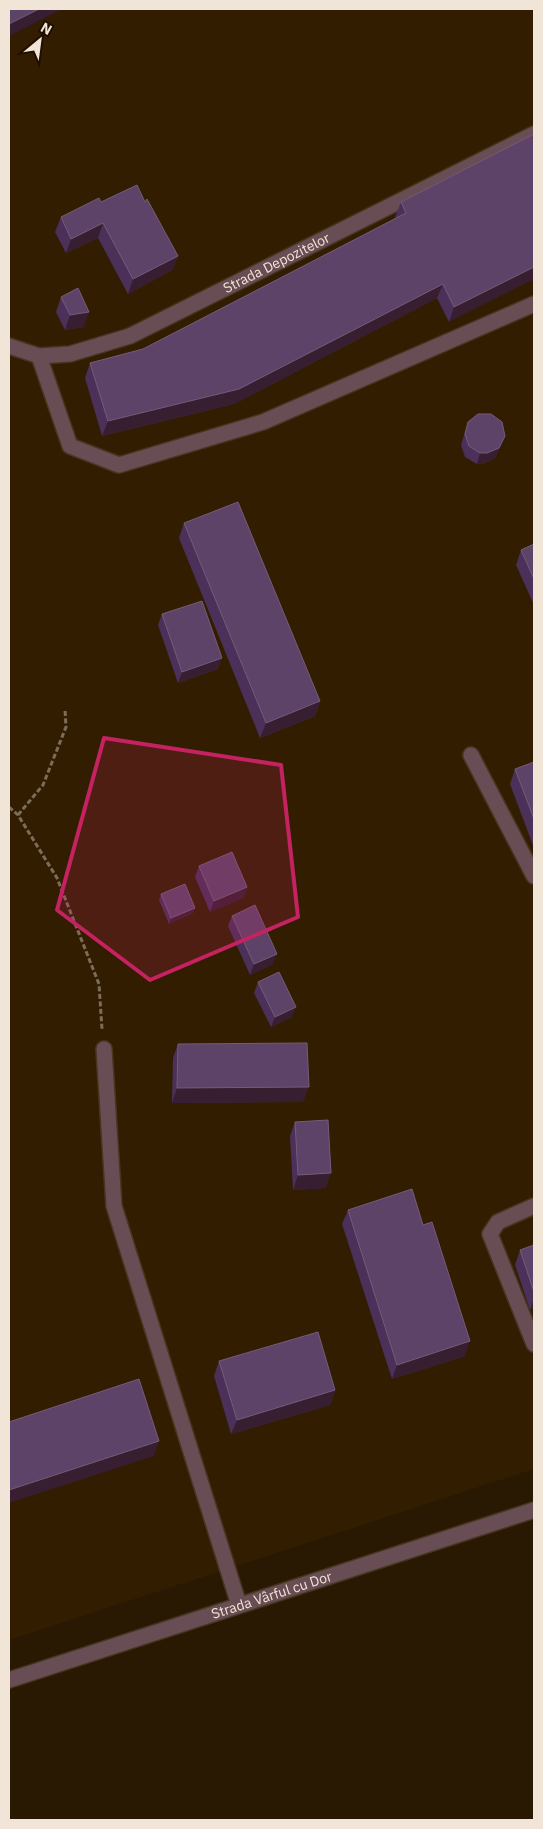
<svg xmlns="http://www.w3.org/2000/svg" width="543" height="1829" viewBox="0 0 543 1829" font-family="'IBM Plex Sans',sans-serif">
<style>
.built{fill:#331d00}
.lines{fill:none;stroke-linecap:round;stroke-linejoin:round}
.minor-casing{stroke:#463620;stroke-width:18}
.path{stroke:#7c6d5a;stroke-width:3;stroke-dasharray:5 2.5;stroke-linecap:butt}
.minor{stroke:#694d54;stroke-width:15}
.wall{fill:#4b305a}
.shaded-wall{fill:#371e31}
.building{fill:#5d4368;stroke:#745c79}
.marked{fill:#c42261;fill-opacity:0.2;stroke:#c42261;stroke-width:4;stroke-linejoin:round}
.labels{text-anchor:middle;stroke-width:4.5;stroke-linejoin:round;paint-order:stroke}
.street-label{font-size:14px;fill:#f1e5d7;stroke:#200f00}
</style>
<rect width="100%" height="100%" fill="#2a1902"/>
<polygon class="built" points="9,9 534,9 534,1469 9,1640"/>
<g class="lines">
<defs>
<g id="minor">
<path id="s1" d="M9,346L39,356L70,354L130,336L534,134"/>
<polyline points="39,356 70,446 119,465 263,422 534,304"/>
<polyline points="471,755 534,876"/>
<polyline points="104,1049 114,1206 239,1605"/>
<polyline points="534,1206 498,1222 490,1234 534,1344"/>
<path id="s2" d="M9,1680L534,1510"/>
</g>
</defs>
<use href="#minor" class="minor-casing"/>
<g class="path">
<polyline points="9,807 18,815 57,878 99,984 102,1029"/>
<polyline points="18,815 43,785 66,727 65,710"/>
</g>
<use href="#minor" class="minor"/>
</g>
<g class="wall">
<polygon points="534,134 449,322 437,298 234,404 102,436 85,378 90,363 143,349 396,218 395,217 401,202"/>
<polygon points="101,202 145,202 178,256 172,270 128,294 98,238 66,253 55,232 61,217"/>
<polygon points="61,297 84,327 65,330 56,312"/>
<polygon points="468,422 505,436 495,458 483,464 477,464 465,457 461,445"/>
<polygon points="184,523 320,701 315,716 260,738 179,538"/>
<polygon points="534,544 534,605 516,565 521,550"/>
<polygon points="162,614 218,669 178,683 158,625"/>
<polygon points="534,762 534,848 510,784 515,769"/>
<polygon points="199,866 247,887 243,898 210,912 195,877"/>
<polygon points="161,894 195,908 193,913 169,924 159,900"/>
<polygon points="232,916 273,964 250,975 228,926"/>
<polygon points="258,982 292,1017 271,1027 254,993"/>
<polygon points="178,1044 303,1102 172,1103 173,1058"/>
<polygon points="295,1122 326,1188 293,1190 290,1136"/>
<polygon points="348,1210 465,1356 392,1379 342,1224"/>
<polygon points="534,1245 534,1308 530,1310 515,1265 520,1250"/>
<polygon points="219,1361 335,1390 330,1405 231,1434 214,1376"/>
</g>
<g class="shaded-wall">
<polygon points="39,9 62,9 9,36 9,24"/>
<polygon points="103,223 98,238 66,253 71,239"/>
<polygon points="178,256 172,270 128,294 133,279"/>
<polygon points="534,267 534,279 449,322 454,307"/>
<polygon points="443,284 437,298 234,404 102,436 108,421"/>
<polygon points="89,312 84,327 65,330 70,315"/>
<polygon points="505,436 495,458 483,464 477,464 480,453"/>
<polygon points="222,658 218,669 178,683 182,672"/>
<polygon points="320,701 315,716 260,738 266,723"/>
<polygon points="247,887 243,898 210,912 214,901"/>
<polygon points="195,908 193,913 169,924 171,918"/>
<polygon points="277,954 273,964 250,975 254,964"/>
<polygon points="296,1007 292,1017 271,1027 275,1017"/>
<polygon points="309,1087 303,1102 172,1103 177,1088"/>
<polygon points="331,1173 326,1188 293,1190 298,1175"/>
<polygon points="534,1298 534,1308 530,1310"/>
<polygon points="470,1341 465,1356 392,1379 397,1365"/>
<polygon points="335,1390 330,1405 231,1434 237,1420"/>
<polygon points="159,1441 154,1456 9,1503 9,1490"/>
</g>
<g class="building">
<polygon points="9,9 39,9 9,24"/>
<polygon points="534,134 534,267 454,307 443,284 239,389 108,421 90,363 143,349 406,213 401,202"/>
<polygon points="137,185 145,202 147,199 178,256 133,279 103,223 71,239 61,217 99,198 101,202"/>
<polygon points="78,288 89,312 70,315 61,297"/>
<polygon points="478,414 491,414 502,422 505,436 499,448 487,453 480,453 469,446 465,434 468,422"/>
<polygon points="238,502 320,701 266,723 184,523"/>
<polygon points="534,544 534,579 521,550"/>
<polygon points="202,601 222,658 182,672 162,614"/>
<polygon points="534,762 534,819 515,769"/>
<polygon points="232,852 247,887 214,901 199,866"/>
<polygon points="185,884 195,908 171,918 161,894"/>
<polygon points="255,905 277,954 254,964 232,916"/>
<polygon points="279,972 296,1007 275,1017 258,982"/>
<polygon points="307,1043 309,1087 177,1088 178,1044"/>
<polygon points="328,1120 331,1173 298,1175 295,1122"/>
<polygon points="412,1189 423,1225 432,1222 470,1341 397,1365 348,1210"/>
<polygon points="534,1245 534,1292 520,1250"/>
<polygon points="318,1332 335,1390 237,1420 219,1361"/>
<polygon points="139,1379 159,1441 9,1490 9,1422"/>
</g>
<path class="marked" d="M104,738L281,765L298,917L150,980L57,910Z"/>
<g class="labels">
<g class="street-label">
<text dy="5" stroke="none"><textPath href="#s1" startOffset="289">Strada Depozitelor</textPath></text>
<text dy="5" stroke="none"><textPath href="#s2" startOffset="276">Strada Vârful cu Dor</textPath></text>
</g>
</g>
<rect width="543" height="1829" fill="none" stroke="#f1e5d7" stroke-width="20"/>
<g transform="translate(40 40) rotate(29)" stroke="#200f00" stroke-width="4" paint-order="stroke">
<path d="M0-4L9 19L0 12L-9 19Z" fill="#f1e5d7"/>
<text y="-8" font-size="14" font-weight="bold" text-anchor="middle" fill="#f1e5d7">N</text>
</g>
</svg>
